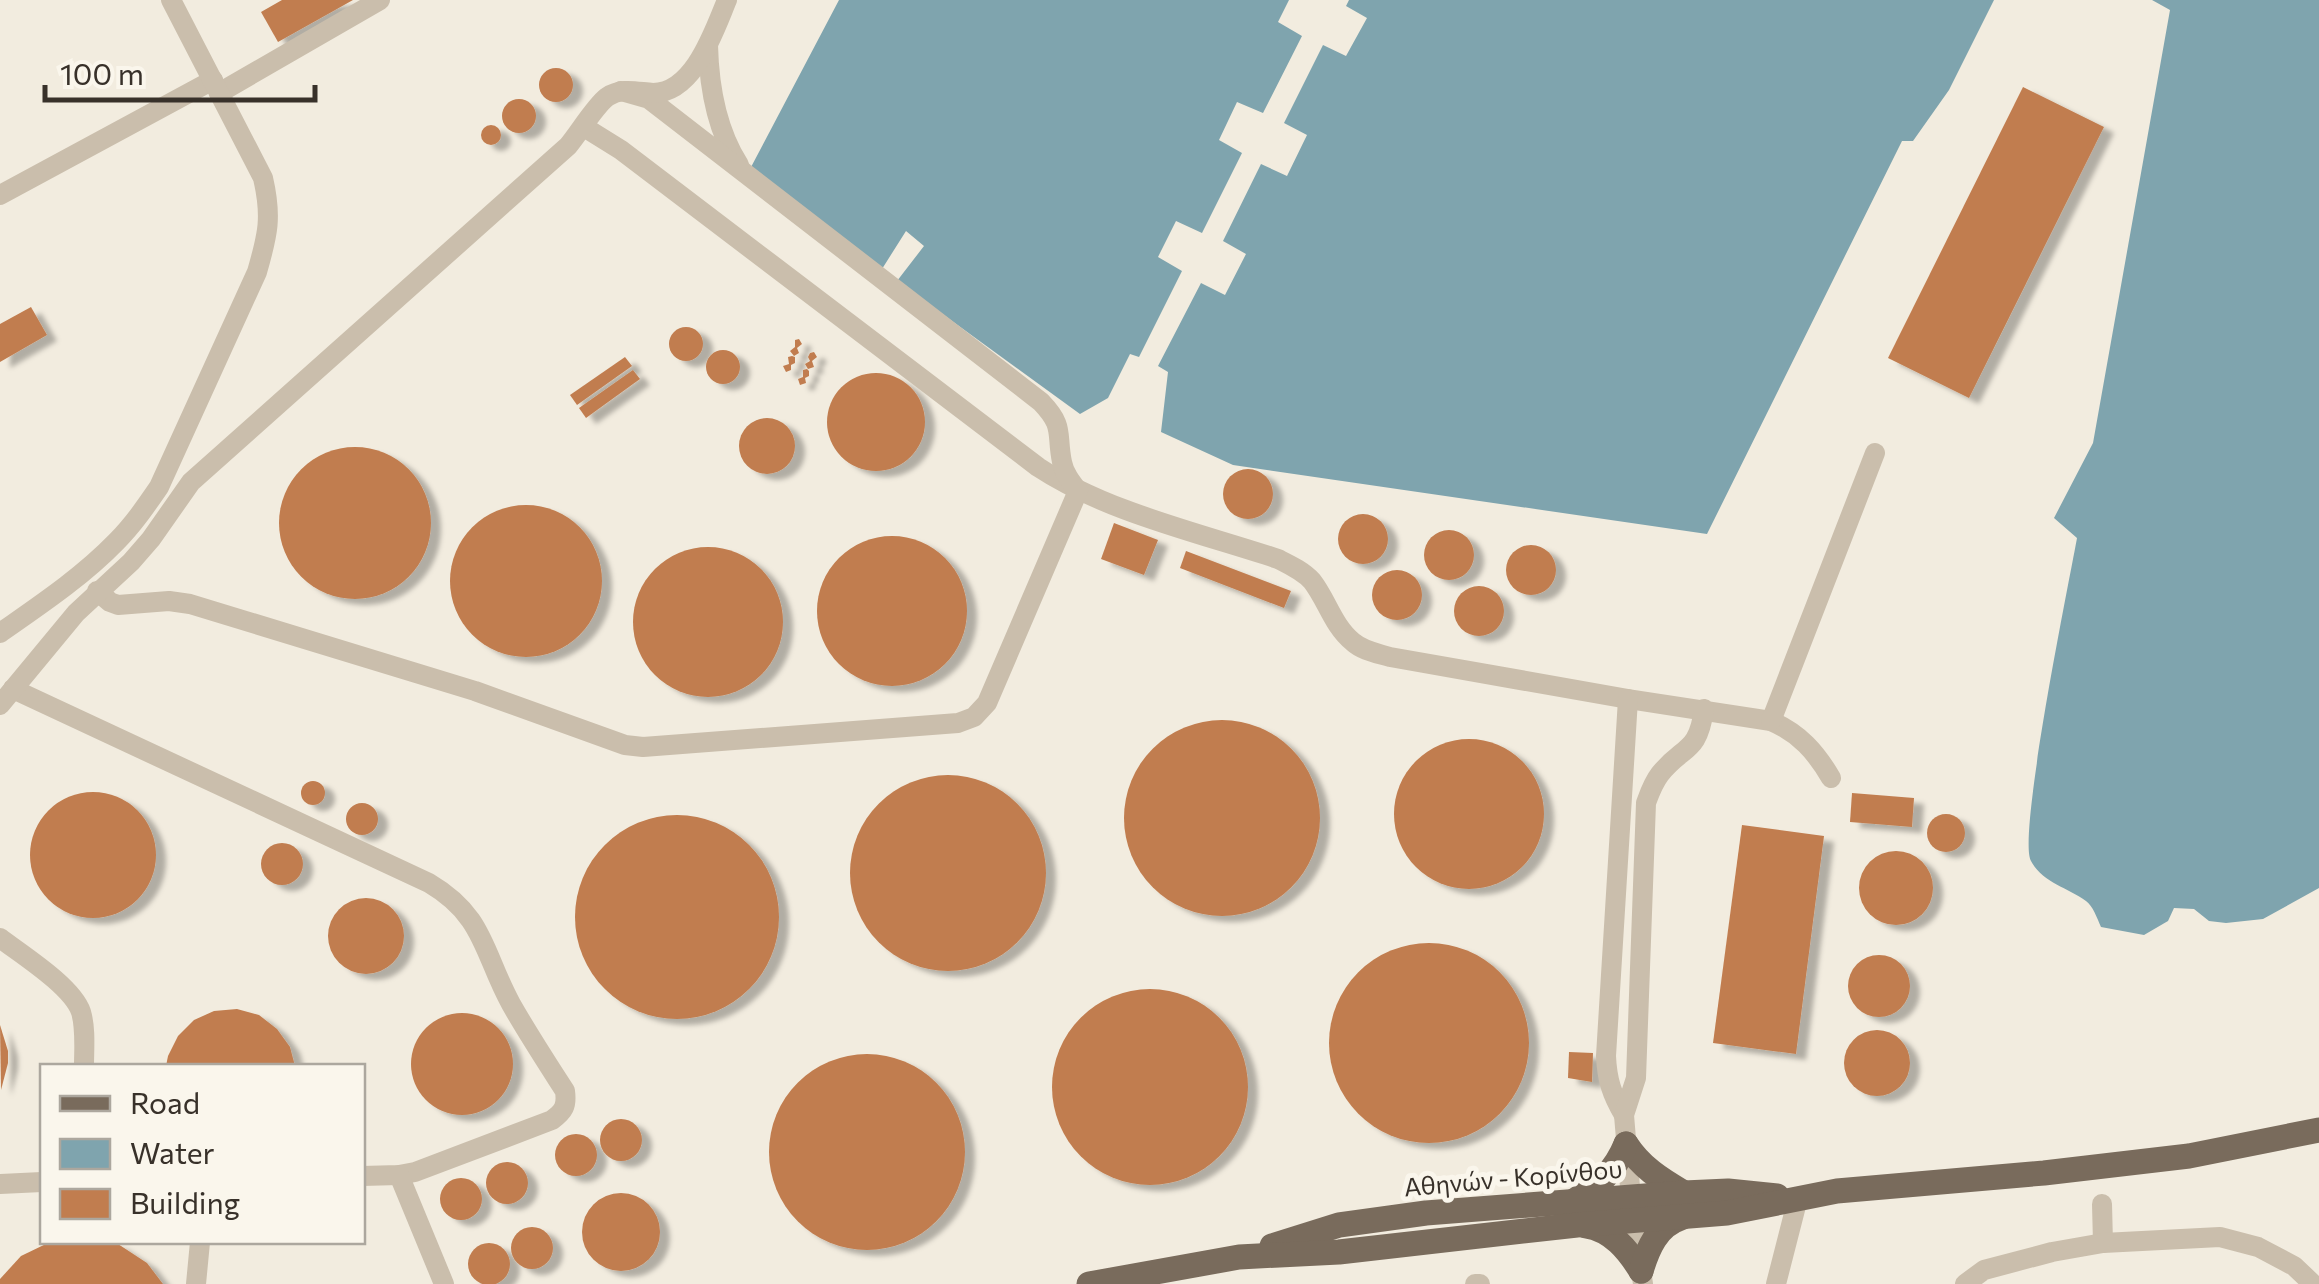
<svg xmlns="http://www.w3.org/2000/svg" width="2319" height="1284" viewBox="0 0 2319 1284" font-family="Commissioner,sans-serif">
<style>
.water{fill:#7fa4ae}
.building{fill:#c17d4f;filter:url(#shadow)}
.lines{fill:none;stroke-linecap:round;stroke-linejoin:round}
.minor{stroke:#cabeac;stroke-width:20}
.major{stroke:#796b5c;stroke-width:25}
.labels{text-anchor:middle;stroke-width:10;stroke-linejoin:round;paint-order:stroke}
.street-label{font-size:25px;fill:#38312a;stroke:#faf6ec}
</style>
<defs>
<filter id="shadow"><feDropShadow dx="10" dy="6" stdDeviation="2.5" flood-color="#0004"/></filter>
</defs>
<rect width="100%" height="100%" fill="#f2ecdf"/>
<g class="water">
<polygon points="839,0 1289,0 1278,22 1302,36 1263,113 1237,102 1219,140 1242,153 1202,233 1176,221 1158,257 1182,271 1139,357 1130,354 1108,398 1080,414 897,281 924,246 906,231 882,269 750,169"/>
<polygon points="1349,0 1994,0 1949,90 1913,141 1902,141 1707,534 1233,465 1161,432 1168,372 1158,366 1201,283 1225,295 1246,254 1223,241 1261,164 1287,176 1307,135 1284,123 1323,45 1346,56 1367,18 1346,6"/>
<path d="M2152,0H2319V888L2263,919L2226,923L2209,921L2194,909L2174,908L2168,921L2144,935L2101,927C2097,918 2093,906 2086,901C2067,887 2043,883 2031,861C2017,837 2069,583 2077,538L2054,518L2093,443L2170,10Z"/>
</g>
<g class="building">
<polygon points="282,0 353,0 278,42 261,12"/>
<circle cx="556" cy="85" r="17"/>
<polygon points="2023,87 2104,127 1969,398 1888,358"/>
<circle cx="519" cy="116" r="17"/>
<circle cx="491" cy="135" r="10"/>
<polygon points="31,307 47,335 0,362 0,324"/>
<circle cx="686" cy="344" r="17"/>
<polygon points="799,339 802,344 797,348 799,353 794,356 790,351 795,347 795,340"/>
<circle cx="723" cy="367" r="17"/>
<polygon points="814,352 817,357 812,361 814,367 808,369 805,364 810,361 808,357 810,353"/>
<polygon points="792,356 795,357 795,363 791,365 791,370 786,372 783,366 789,364 788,357"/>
<polygon points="625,357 632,366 577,405 570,395"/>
<polygon points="807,369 809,371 809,376 805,378 806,383 800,385 798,379 803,377 803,370"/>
<polygon points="633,370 640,379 586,418 579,408"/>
<circle cx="876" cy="422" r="49"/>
<circle cx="767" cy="446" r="28"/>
<circle cx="355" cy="523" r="76"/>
<circle cx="1248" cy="494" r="25"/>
<circle cx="526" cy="581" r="76"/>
<circle cx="1363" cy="539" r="25"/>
<polygon points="1114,523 1158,540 1144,575 1101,559"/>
<circle cx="1449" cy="555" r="25"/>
<circle cx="892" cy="611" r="75"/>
<circle cx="1531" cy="570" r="25"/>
<circle cx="708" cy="622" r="75"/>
<polygon points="1186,551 1291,591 1284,608 1180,568"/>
<circle cx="1397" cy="595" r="25"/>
<circle cx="1479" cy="611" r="25"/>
<circle cx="1222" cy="818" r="98"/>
<circle cx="1469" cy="814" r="75"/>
<circle cx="948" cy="873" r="98"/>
<circle cx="313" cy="793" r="12"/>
<circle cx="93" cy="855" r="63"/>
<polygon points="1852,793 1914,798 1912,827 1850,822"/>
<circle cx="362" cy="819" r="16"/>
<circle cx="1946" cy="833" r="19"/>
<circle cx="677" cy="917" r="102"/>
<polygon points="1742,825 1824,836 1796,1054 1713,1043"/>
<circle cx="282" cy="864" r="21"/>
<circle cx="1896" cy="888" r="37"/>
<circle cx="366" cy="936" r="38"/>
<circle cx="1429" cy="1043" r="100"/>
<circle cx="1879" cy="986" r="31"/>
<circle cx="1150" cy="1087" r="98"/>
<polygon points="237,1009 259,1015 277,1029 290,1047 295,1066 166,1066 168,1056 178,1036 194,1020 214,1011"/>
<circle cx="462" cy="1064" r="51"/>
<polygon points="0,1025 8,1051 8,1063 1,1090"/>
<circle cx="1877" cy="1063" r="33"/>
<polygon points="1569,1052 1593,1053 1592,1082 1568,1078"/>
<circle cx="867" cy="1152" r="98"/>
<circle cx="621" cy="1140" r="21"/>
<circle cx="576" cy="1155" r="21"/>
<circle cx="507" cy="1183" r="21"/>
<circle cx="461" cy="1199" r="21"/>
<circle cx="621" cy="1232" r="39"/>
<circle cx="532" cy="1248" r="21"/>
<polygon points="50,1242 105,1242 118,1244 147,1263 163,1284 0,1284 0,1279 21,1256"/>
<circle cx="489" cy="1264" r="21"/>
</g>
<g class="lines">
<g class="minor">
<path d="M708,45C709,87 716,129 739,165"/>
<polyline points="219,93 380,0"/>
<path d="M584,127L621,150L1038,467C1106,512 1200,533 1278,559C1290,565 1303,571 1312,581C1327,600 1333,626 1353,642C1363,651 1377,653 1390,657L1628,699L1771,721C1799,733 1816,752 1831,778"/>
<polyline points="0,195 213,80"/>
<path d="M97,591L110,602L118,605L169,601L190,604L475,691L625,745L643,747L958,723L974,717L987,703L1078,491C1071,482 1064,473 1062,462C1056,433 1065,427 1041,402L662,109L649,99L621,91"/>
<path d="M0,633C40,605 82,577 116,542C133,525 146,506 159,487L257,272C268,234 272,217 263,178L171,0"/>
<path d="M13,689L429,883C485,916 483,953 511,1004C528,1034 547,1063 565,1091C567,1106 564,1111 552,1120L415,1172L399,1175L362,1176"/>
<path d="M0,705L76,613L131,562L151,539L191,482L568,146C579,133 595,106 607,97C622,87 637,92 653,93C694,93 714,31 727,0"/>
<polyline points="1771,721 1875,453"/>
<path d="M0,938C22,955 72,986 81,1012C86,1029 84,1049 84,1066"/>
<path d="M1624,1115C1612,1095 1607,1080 1606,1056L1628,699"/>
<polyline points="399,1175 444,1284"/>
<polyline points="0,1184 42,1182"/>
<polyline points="2102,1204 2103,1243"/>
<polyline points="196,1284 200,1242"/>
<polyline points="1475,1284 1480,1284"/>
<path d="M1643,1284L1631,1199L1624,1115L1636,1078L1646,803C1650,792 1653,783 1660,774C1683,745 1698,754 1704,709"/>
<polyline points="1776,1284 1798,1198"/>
<polyline points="1965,1284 1984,1270 2052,1252 2103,1243 2220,1237 2258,1247 2294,1266 2313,1284"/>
</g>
<g class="major">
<path d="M1626,1144C1641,1167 1660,1179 1684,1193"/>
<path d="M1574,1201C1599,1185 1615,1171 1626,1144"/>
<path d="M1586,1226C1612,1230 1628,1250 1641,1271"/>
<polyline points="1272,1246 1339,1225 1426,1213 1684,1193 1728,1191 1777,1196"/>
<path d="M1641,1271C1648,1248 1657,1226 1681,1218"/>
<polyline points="1089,1284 1239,1257 1339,1252 1577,1225 1727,1213 1837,1191 2044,1173 2189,1156 2319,1130"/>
</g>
</g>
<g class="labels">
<g class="street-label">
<text transform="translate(1513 1178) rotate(-5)" y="9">Αθηνών - Κορίνθου</text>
</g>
</g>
<rect x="40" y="1064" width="325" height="180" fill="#faf6ec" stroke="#aca79e" stroke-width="2.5"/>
<rect x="60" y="1096" width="50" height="15" fill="#796b5c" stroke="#aca79e" stroke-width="2.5"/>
<text x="130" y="1114" font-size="30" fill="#38312a">Road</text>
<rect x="60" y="1139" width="50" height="30" fill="#7fa4ae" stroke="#aca79e" stroke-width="2.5"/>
<text x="130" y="1164" font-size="30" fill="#38312a">Water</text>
<rect x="60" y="1189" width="50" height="30" fill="#c17d4f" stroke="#aca79e" stroke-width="2.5"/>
<text x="130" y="1214" font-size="30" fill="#38312a">Building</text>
<path d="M45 85v15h270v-15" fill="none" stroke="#38312a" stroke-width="5"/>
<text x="60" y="85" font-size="30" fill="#38312a" stroke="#faf6ec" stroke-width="8" paint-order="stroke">100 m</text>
</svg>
